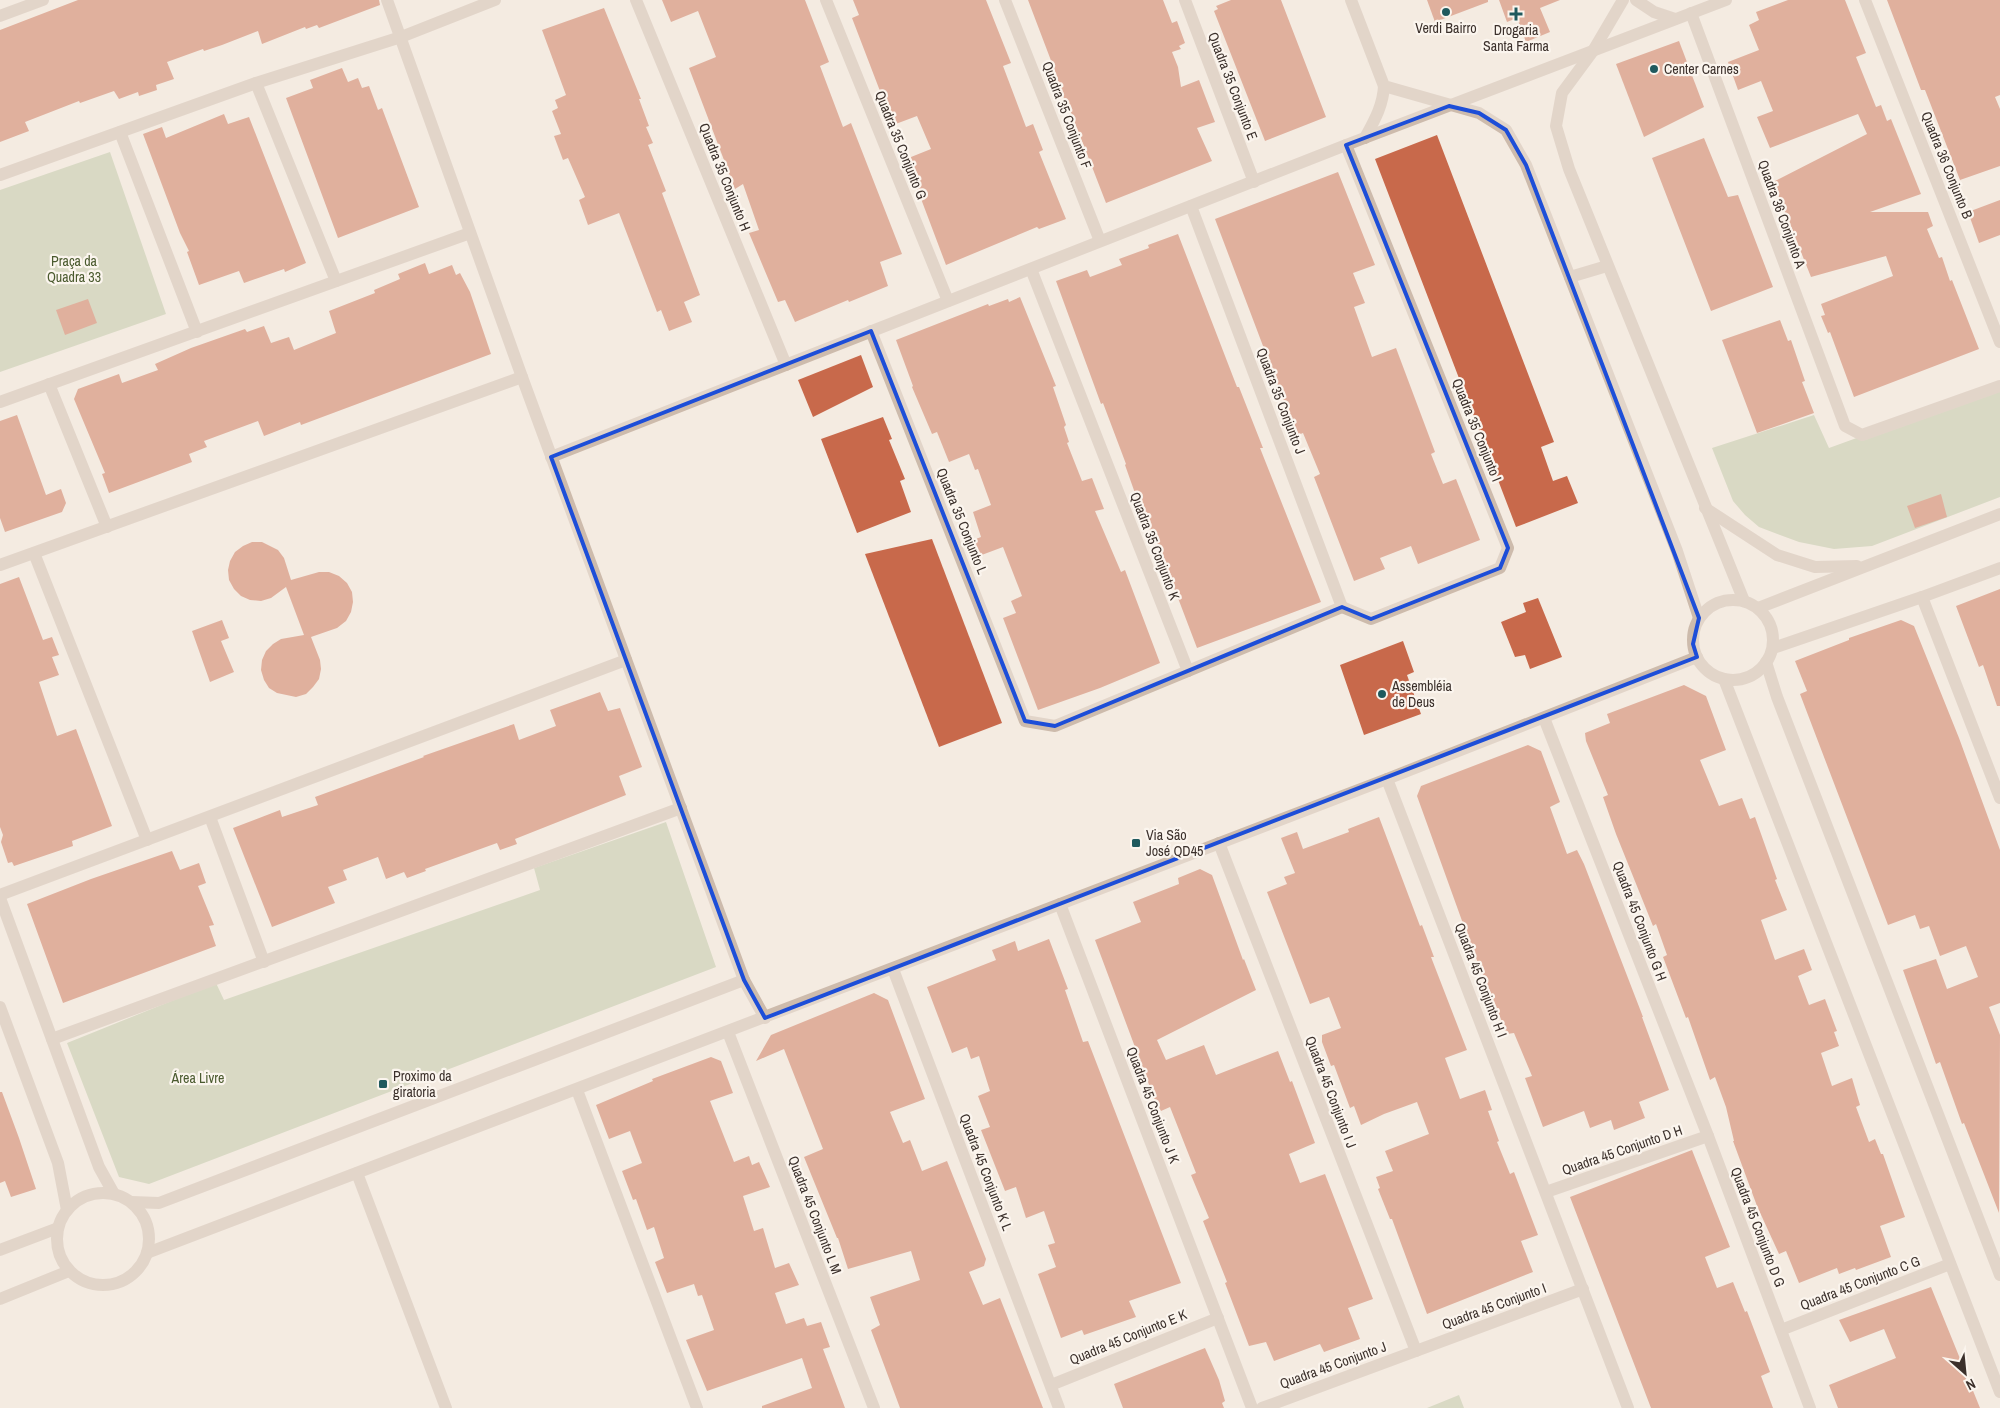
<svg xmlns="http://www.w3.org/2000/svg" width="2000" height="1408" viewBox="0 0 2000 1408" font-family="'Archivo Narrow',sans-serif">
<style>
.green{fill:#b8c4a0}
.building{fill:#c8694b}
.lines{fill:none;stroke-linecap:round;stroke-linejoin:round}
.minor{stroke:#cdbbac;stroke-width:12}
.marked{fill:none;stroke:#1d4ed8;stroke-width:4;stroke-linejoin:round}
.poi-dot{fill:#1f5a5e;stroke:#fbf5ee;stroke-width:2}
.labels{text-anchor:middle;stroke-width:4.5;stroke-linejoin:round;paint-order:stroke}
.poi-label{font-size:14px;fill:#3b302b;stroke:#fbf5ee;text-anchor:start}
.street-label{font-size:14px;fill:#3b302b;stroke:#fbf5ee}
.park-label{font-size:14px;fill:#4a5a2e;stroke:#fbf5ee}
</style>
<rect width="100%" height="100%" fill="#f4ebe1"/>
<g class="green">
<polygon points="110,152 166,314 0,372 0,190"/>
<polygon points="2000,386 2000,497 1872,546 1834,549 1799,542 1759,527 1745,515 1733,501 1712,448 1814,415 1829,448"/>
<polygon points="666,822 716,967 149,1184 119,1177 67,1043 216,983 224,1000 540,890 534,868"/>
<polygon points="1459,1395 1464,1408 1427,1408"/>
</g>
<g class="building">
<polygon points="78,0 379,0 380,5 319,28 317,25 306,29 305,27 262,44 258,31 222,45 204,51 203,49 167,62 174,79 156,85 157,90 139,96 138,92 119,99 114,91 80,103 79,101 25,122 29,131 0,142 0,30"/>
<polygon points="662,0 805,0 829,62 820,66 843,127 851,123 902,254 880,262 888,286 849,302 848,300 795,322 785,300 778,302 749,233 759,230 743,184 735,189 689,68 716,57 698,11 671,22"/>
<polygon points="853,0 986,0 1011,63 1003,66 1026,127 1033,124 1043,150 1039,152 1066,219 1039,229 1037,227 946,265 906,159 931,149 917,116 893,125 852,18 859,15"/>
<polygon points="1028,0 1163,0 1172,23 1177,21 1185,43 1179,46 1181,49 1172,52 1178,67 1181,87 1199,80 1215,122 1197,128 1212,161 1106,203 1070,110 1069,111 1057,80 1058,79"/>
<polygon points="1231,0 1281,0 1326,117 1265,141 1214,11 1218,9 1216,6"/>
<polygon points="1427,0 1488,0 1488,2 1435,22"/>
<polygon points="1499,0 1560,0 1540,8 1550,32 1526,42 1517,18 1507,22"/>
<polygon points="1788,0 1845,0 1866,53 1856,57 1876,107 1881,105 1887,121 1891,119 1921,194 1870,212 1928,212 1933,226 1927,229 1939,258 1942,257 1950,281 1952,280 1979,349 1854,397 1830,332 1828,333 1821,316 1825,315 1821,304 1893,276 1886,256 1811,277 1773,182 1867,134 1858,114 1770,148 1757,117 1773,111 1761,81 1738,90 1728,62 1759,50 1749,25 1759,20 1756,12"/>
<polygon points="1887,0 2000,0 2000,95 1995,97 2000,109 2000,166 1960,180 1925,90 1921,90"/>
<polygon points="604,8 641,99 639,99 649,126 646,127 653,143 648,145 666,191 662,193 700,295 684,302 692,322 669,331 661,310 657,312 619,213 588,225 579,200 585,197 568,158 563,160 554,136 561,134 552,111 558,108 555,100 566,95 542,30"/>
<polygon points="1679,41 1704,107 1644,137 1616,64"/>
<polygon points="342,68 348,82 358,78 362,88 369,86 378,110 382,108 419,207 338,238 286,98 313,88 310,80"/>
<polygon points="224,114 228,124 249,117 306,263 285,272 284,269 244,283 239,271 199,285 187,252 189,251 180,233 143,134 162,127 166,138"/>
<polygon points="1437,135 1554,442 1541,447 1553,481 1567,476 1578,503 1516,527 1375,159"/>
<polygon points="1704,138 1728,197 1738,195 1773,287 1711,311 1652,158"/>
<polygon points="1338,172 1375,265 1353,273 1365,303 1354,307 1372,357 1396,348 1435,452 1431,454 1443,484 1456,479 1480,540 1418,564 1411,546 1380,558 1385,569 1354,581 1314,477 1320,474 1303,433 1298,435 1285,404 1215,219"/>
<polygon points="2000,200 2000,235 1979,243 1968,212"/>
<polygon points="1178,234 1237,387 1239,387 1263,448 1260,448 1321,602 1197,648 1154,535 1152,535 1136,496 1125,465 1126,464 1103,403 1101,404 1056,281 1087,270 1090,277 1122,265 1119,259 1149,248 1148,245"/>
<polygon points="425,263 429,274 452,265 456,275 460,273 470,292 491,354 301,425 300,422 264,436 258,421 204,441 207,447 189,454 192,462 109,493 102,474 105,473 74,399 78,389 119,374 122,383 158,370 155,364 191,348 245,329 247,332 264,326 271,343 289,337 294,350 336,333 329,311 375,293 374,290 400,279 398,274"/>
<polygon points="1020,297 1056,386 1053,387 1066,425 1064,427 1069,442 1067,443 1082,481 1092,478 1104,509 1095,511 1121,572 1125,570 1160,663 1100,688 1038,710 1003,618 1016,613 1011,601 1022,596 1003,547 979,556 973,540 981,537 973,512 991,505 978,469 975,470 969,454 949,462 937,432 932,434 912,387 913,386 896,340 988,304 989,306 1008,299 1009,302"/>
<polygon points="88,299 97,323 65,335 56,310"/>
<polygon points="1780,320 1788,341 1791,340 1805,381 1802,382 1814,413 1757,433 1722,340"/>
<polygon points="861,355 873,387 813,417 798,380"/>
<polygon points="17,415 46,495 61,489 66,503 62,512 5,532 0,518 0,421"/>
<polygon points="883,417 892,439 889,440 905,479 900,481 911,512 857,533 821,439"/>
<polygon points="1941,494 1947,517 1915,528 1907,506"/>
<polygon points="932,539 1002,723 939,747 865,554"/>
<polygon points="252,542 262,542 278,550 284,558 291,580 319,572 329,572 339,576 347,583 352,592 353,602 351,612 346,621 337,628 311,637 320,660 321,669 319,679 313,687 306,694 296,697 277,693 269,688 264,680 261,670 262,660 266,651 273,644 281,639 304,635 286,587 271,598 261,601 250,600 241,596 234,589 229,580 228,570 230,561 235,552 243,546"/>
<polygon points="19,577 43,640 52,637 59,655 52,657 59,675 39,682 57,736 76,729 112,826 72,841 73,846 14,866 12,862 8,863 1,842 3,835 0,827 0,584"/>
<polygon points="2000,589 2000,706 1997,706 1983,665 1979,667 1956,606"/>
<polygon points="1538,598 1562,657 1530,669 1525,655 1515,657 1501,622 1526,612 1523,603"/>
<polygon points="222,620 229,638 221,641 234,672 210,682 192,631"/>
<polygon points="1901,620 1914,626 1959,738 2000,850 2000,1003 1989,1007 2000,1035 1999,1213 1964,1123 1962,1124 1940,1062 1936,1064 1903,970 1936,959 1947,989 1978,977 1966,946 1940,956 1929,926 1920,929 1915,915 1888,925 1800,694 1807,691 1795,661 1849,640 1849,638"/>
<polygon points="1403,641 1414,672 1407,675 1421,714 1364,735 1340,665"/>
<polygon points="1684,685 1706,696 1726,750 1700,760 1719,806 1742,798 1750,819 1755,817 1777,879 1775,880 1787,910 1761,920 1775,960 1804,949 1812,970 1798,976 1809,1005 1825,999 1837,1031 1834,1032 1839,1046 1821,1053 1832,1086 1852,1078 1860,1105 1856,1107 1869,1142 1875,1139 1881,1154 1883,1154 1905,1217 1880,1226 1891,1257 1856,1270 1855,1268 1839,1274 1837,1268 1799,1283 1786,1251 1779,1254 1757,1206 1733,1141 1734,1141 1726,1107 1715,1077 1710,1080 1688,1017 1686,1018 1663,957 1667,955 1656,924 1653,926 1616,834 1603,797 1608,795 1586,741 1585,733 1610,723 1607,714"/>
<polygon points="600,692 608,711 620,708 642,767 619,776 626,795 515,839 517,844 500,850 497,843 425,869 426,871 407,878 404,872 386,879 378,857 343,870 347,880 328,887 335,903 272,927 233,828 280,810 282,817 318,805 315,797 424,757 423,756 514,724 519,740 556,726 550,710"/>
<polygon points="1528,745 1541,751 1560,802 1550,807 1567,854 1577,850 1584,864 1643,1017 1642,1017 1669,1090 1639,1102 1645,1118 1614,1130 1611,1120 1590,1128 1584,1111 1543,1127 1525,1078 1532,1076 1514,1033 1507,1034 1470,943 1417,796 1421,786"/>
<polygon points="1379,817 1420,926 1422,925 1434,957 1431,957 1467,1050 1445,1058 1460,1099 1485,1090 1492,1110 1488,1111 1499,1141 1497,1142 1510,1174 1514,1172 1538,1235 1521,1241 1533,1272 1427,1314 1392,1219 1390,1219 1378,1189 1380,1188 1376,1177 1393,1171 1385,1151 1429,1134 1417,1102 1384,1114 1361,1125 1354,1106 1350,1108 1334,1065 1331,1066 1322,1042 1322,1035 1341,1028 1329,997 1310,1004 1267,892 1287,884 1284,877 1295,873 1281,838 1297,832 1303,849 1349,832 1348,829"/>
<polygon points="172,851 180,870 199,863 206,883 198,886 214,925 209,926 216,946 63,1003 27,904 91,879"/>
<polygon points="1200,869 1212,875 1243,960 1244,959 1256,990 1157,1040 1166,1060 1204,1045 1216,1075 1278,1051 1290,1082 1292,1081 1315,1143 1289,1154 1300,1183 1325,1174 1373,1299 1348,1308 1360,1339 1324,1352 1320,1344 1274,1361 1266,1342 1249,1346 1225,1283 1227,1282 1203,1221 1209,1218 1191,1175 1196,1173 1170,1107 1161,1111 1154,1098 1095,940 1141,922 1133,902 1179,884 1178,878"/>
<polygon points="1049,939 1068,989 1065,990 1083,1042 1088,1041 1181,1283 1129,1301 1136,1317 1084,1335 1082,1330 1061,1338 1038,1274 1056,1267 1048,1245 1055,1243 1044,1211 1026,1218 1016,1187 1005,1191 981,1130 990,1127 978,1096 990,1091 979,1056 971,1059 967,1047 952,1053 927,987 996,960 992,950 1000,947 1015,941 1018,951"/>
<polygon points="874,993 888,1000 925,1099 890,1112 903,1143 910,1140 922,1171 947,1161 986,1259 984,1266 969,1272 983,1305 1000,1298 1043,1408 900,1408 871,1330 880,1325 870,1297 920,1280 911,1251 848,1269 838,1238 837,1238 804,1157 823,1149 784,1049 756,1061 771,1035"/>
<polygon points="711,1057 721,1061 733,1093 710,1101 734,1162 749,1156 752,1165 759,1162 770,1187 743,1196 754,1231 763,1228 775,1268 789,1263 799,1285 775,1293 786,1324 804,1318 807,1326 821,1322 830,1347 823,1349 845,1408 762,1408 762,1406 812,1388 802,1358 707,1391 686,1340 714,1330 702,1295 698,1296 694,1284 667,1293 655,1262 664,1258 654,1227 647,1230 636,1199 633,1200 622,1171 642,1163 630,1131 609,1139 596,1105 653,1081 652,1079"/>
<polygon points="0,1092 2,1092 19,1138 36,1189 11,1197 5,1181 0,1183"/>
<polygon points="1692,1150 1730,1247 1705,1257 1717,1288 1733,1282 1745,1312 1747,1311 1770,1372 1761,1376 1773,1408 1651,1408 1570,1197"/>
<polygon points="1931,1287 1980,1408 1838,1408 1829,1385 1896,1358 1884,1329 1850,1342 1839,1320"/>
<polygon points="1205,1348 1219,1380 1225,1401 1222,1403 1224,1408 1123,1408 1114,1384"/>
</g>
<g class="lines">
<g class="minor">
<polyline points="387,0 522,377 744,980 765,1018"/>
<polyline points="636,0 786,365"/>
<polyline points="826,0 948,301"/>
<polyline points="1005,0 1100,241"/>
<polyline points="1185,0 1254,182"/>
<polyline points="1351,0 1384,86 1479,113 1506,130 1526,165 1677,551 1699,618"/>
<polyline points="1623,0 1593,51 1562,93 1556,126 1569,169 1744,601"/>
<polyline points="1636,0 1654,12 1675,19"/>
<polyline points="1865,0 2000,342"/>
<polyline points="1691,13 1845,426 1862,435 2000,386"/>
<polyline points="0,16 43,0"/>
<polyline points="256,83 336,281"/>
<polyline points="120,132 197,332"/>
<path d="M1365,138C1374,121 1383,106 1384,86"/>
<polyline points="0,175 256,83 401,37 495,0"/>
<polyline points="1191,206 1342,607"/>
<polyline points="1570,277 1607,266"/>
<polyline points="871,331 1025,721 1055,726 1188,671 1031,269"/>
<polyline points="49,384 107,527"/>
<polyline points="0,402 470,233"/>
<polyline points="551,457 1346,145 1726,0"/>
<polyline points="1705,508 1777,555 1815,567 1857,566"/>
<polyline points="34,553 147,840"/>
<polyline points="0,565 522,377"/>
<polyline points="1922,597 2000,798"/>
<circle cx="1733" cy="640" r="40"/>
<polyline points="1342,607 1371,619 1500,568 1508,548 1346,145"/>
<polyline points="1758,608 2000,514"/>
<polyline points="1773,648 1922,597 2000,568"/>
<polyline points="1766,662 1777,697 2000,1275"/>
<polyline points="1188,671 1342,607"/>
<polyline points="1724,679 2000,1392"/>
<polyline points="1544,718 1708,1136 1810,1408"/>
<polyline points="1387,779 1628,1408"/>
<polyline points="210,817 264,962"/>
<polyline points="1219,843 1416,1351"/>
<polyline points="0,895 626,660"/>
<polyline points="0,898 99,1167 114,1194"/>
<polyline points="1060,904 1252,1408"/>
<polyline points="893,969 1059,1408"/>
<polyline points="0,1007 58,1163 67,1210"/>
<polyline points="728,1032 874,1408"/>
<polyline points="52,1039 681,808"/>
<polyline points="577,1090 697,1408"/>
<polyline points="357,1173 446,1408"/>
<polyline points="1546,1192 1708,1136"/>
<circle cx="103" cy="1239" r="46"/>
<polyline points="132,1202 159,1203 744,980"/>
<polyline points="0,1250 58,1228"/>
<polyline points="147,1253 1387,779 1697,657"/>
<polyline points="0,1299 69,1271"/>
<polyline points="1781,1330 1950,1264"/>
<polyline points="1051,1385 1218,1318"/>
<polyline points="1262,1408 1583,1289"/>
</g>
</g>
<path d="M0 0H2000V1408H0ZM1449,106L1479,113L1506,130L1526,165L1699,618L1693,644L1697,657L765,1018L744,980L551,457L871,331L1025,721L1055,726L1342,607L1371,619L1500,568L1508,548L1346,145Z" fill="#f4ebe1" fill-opacity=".55" fill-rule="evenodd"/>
<path class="marked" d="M1449,106L1479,113L1506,130L1526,165L1699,618L1693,644L1697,657L765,1018L744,980L551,457L871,331L1025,721L1055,726L1342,607L1371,619L1500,568L1508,548L1346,145Z"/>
<g class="poi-dot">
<circle cx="1446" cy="12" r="5"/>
<path d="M1513.5 6.5h5v5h5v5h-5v5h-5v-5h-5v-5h5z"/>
<circle cx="1654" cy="69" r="5"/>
<circle cx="1382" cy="694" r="5"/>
<rect x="1131" y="838" width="10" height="10" rx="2.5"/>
<rect x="378" y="1079" width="10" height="10" rx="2.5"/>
</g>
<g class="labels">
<g class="poi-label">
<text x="1446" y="33" text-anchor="middle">Verdi Bairro</text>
<text x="1516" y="35" text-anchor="middle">Drogaria<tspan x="1516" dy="16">Santa Farma</tspan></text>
<text x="1664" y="74">Center Carnes</text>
<text x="1392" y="691">Assembléia<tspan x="1392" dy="16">de Deus</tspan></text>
<text x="1146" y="840">Via São<tspan x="1146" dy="16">José QD45</tspan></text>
<text x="393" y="1081">Proximo da<tspan x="393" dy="16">giratoria</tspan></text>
</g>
<g class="street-label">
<text transform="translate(1233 86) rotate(69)" y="5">Quadra 35 Conjunto E</text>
<text transform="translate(1067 115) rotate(69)" y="5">Quadra 35 Conjunto F</text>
<text transform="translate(901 145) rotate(68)" y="5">Quadra 35 Conjunto G</text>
<text transform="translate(1947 165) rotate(68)" y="5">Quadra 36 Conjunto B</text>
<text transform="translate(725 177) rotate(68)" y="5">Quadra 35 Conjunto H</text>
<text transform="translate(1782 214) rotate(70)" y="5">Quadra 36 Conjunto A</text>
<text transform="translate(1281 401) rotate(69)" y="5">Quadra 35 Conjunto J</text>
<text transform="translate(1477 430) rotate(68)" y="5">Quadra 35 Conjunto I</text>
<text transform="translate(962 521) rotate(68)" y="5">Quadra 35 Conjunto L</text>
<text transform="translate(1155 546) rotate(69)" y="5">Quadra 35 Conjunto K</text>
<text transform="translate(1640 921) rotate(69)" y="5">Quadra 45 Conjunto G H</text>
<text transform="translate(1481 980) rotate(69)" y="5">Quadra 45 Conjunto H I</text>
<text transform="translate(1331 1092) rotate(69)" y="5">Quadra 45 Conjunto I J</text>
<text transform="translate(1153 1105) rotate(69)" y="5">Quadra 45 Conjunto J K</text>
<text transform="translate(1622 1150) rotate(-19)" y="5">Quadra 45 Conjunto D H</text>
<text transform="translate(986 1172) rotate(69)" y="5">Quadra 45 Conjunto K L</text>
<text transform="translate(815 1215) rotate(69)" y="5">Quadra 45 Conjunto L M</text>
<text transform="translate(1758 1227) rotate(69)" y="5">Quadra 45 Conjunto D G</text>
<text transform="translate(1860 1283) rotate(-21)" y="5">Quadra 45 Conjunto C G</text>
<text transform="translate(1494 1306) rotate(-20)" y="5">Quadra 45 Conjunto I</text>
<text transform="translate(1128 1337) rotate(-22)" y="5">Quadra 45 Conjunto E K</text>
<text transform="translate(1333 1365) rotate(-20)" y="5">Quadra 45 Conjunto J</text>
</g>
<g class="park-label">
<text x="74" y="266">Praça da<tspan x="74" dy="16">Quadra 33</tspan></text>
<text x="198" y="1083">Área Livre</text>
</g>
</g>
<g transform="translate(1965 1373) rotate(153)" stroke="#fbf5ee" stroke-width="4" paint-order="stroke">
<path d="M0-4L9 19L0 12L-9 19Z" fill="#3b302b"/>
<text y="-8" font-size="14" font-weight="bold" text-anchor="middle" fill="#3b302b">N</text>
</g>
</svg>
